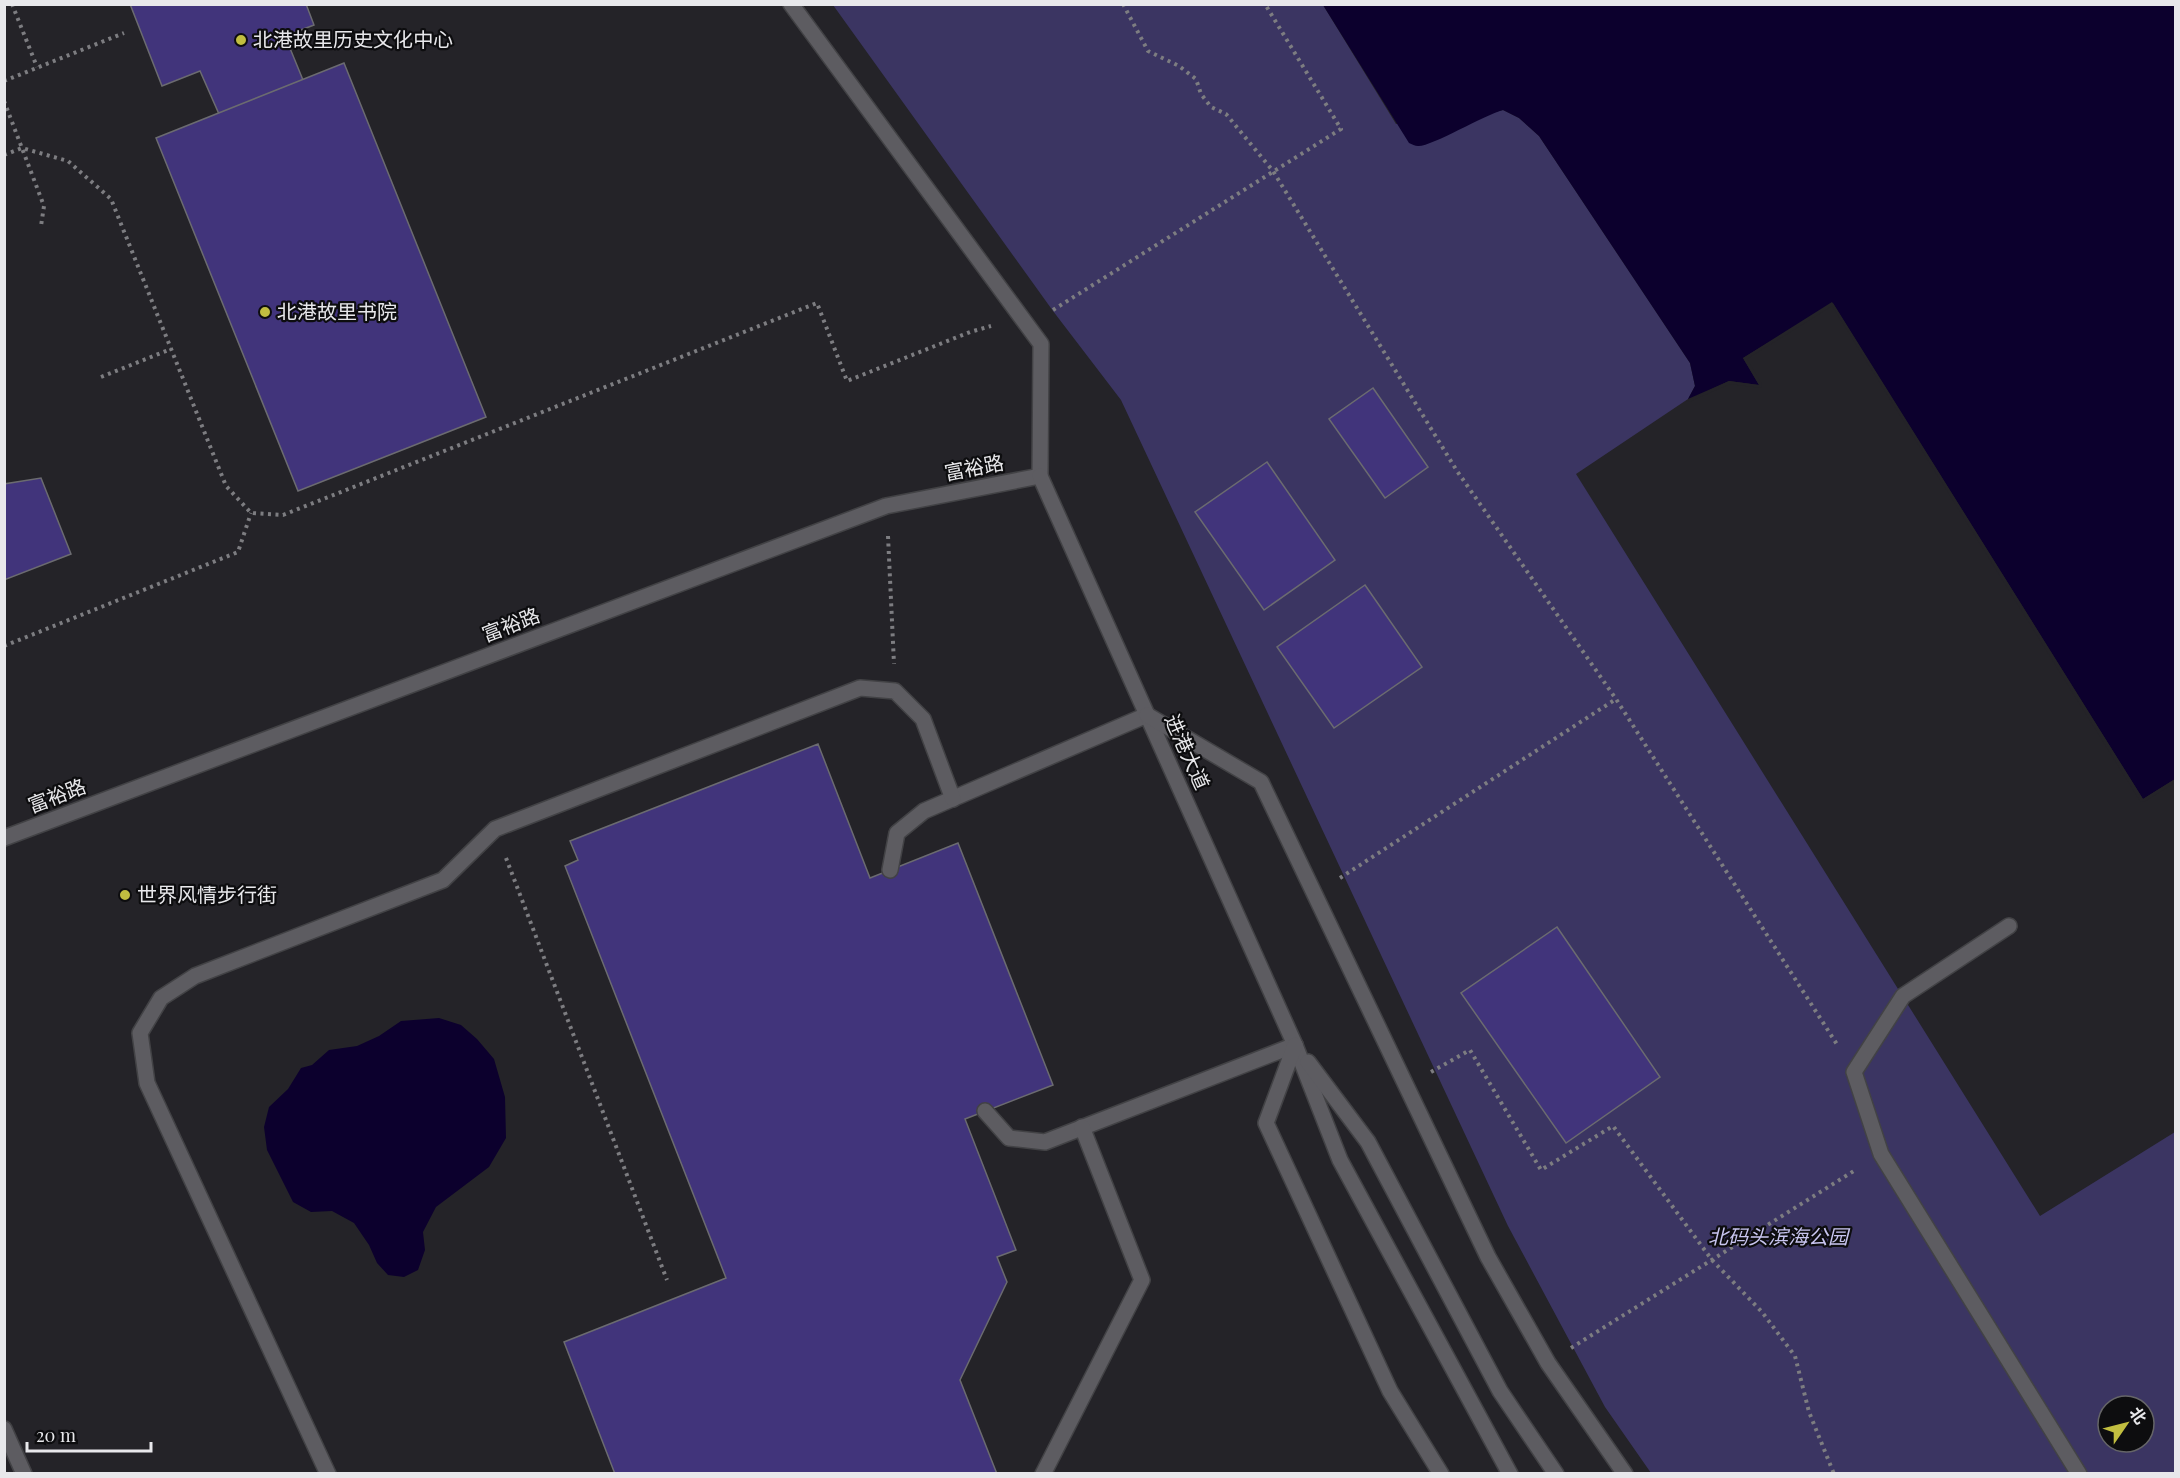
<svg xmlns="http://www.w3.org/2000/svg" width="2180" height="1478" viewBox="0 0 2180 1478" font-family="'Playfair Display','Noto Sans SC',serif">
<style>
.green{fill:#3b3562;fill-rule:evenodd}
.water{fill:#0c002d}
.pier{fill:#242328}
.building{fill:#41347b;stroke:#6b6b70;stroke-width:1.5}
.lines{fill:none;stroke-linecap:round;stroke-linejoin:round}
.lane-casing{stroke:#424245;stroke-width:18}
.street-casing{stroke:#424245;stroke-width:18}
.secondary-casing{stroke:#424245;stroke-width:18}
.path{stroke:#7d7d81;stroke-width:4;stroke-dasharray:3 4.5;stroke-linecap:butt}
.lane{stroke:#5d5c61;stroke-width:15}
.street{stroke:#5d5c61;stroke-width:15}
.secondary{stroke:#5d5c61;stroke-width:15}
.poi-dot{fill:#c1be40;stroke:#0d0d0f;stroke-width:2}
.labels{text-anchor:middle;stroke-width:4.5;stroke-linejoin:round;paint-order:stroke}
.poi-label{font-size:20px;fill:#e8e8eb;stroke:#0d0d0f;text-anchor:start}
.street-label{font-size:20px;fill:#e8e8eb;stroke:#0d0d0f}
.park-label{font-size:20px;font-style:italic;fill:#c8c5ef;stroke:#0d0d0f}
</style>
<rect width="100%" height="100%" fill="#242328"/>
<path class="green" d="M833,5H1323L1396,124L1487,114L1503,110L1519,118L1539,136L1690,363L1695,386L1688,399L1576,474L2040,1216L2175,1132V1473H1651L1605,1407L1508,1226L1121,400L1053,311ZM2108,1406H2144V1442H2108Z"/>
<g class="water">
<path d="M1323,5H2175V779L2143,799L1833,303L1743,358L1759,385L1729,381L1688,399L1695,386L1690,363L1539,136L1519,118L1503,110C1484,115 1431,147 1418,146C1415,146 1412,144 1409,143Z"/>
<polygon points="439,1018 461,1025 477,1039 494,1059 505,1097 506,1138 489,1167 436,1207 423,1232 425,1250 418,1270 404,1277 388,1275 377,1263 369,1245 354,1223 332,1211 311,1212 293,1202 267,1150 264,1127 269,1107 288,1089 301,1068 312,1065 329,1050 357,1046 379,1036 401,1021"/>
</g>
<polygon class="pier" points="1832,302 2143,799 2175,779 2176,782 2144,802 2140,801 1832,306 1747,359 1762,384 1761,388 1730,384 1689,402 1686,401 1729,381 1759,385 1743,358"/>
<g class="building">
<polygon points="130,4 306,4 314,25 285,36 303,80 219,114 200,71 162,86"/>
<polygon points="344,63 486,417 298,491 156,138"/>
<polygon points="1373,388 1428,467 1385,498 1329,419"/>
<polygon points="1267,462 1335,560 1264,610 1195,512"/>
<polygon points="41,478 71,554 4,580 4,484"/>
<polygon points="1365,585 1422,667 1334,728 1277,647"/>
<polygon points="818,744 870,878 958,843 1053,1085 965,1119 1016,1250 997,1257 1007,1282 960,1380 997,1474 615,1474 564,1342 726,1278 565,866 578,860 570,841"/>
<polygon points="1557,927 1660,1077 1566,1143 1461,993"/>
</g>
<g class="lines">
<defs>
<g id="lane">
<polyline points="890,870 897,833 924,811 1147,715"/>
<polyline points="2009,926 1903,996 1854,1072 1881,1154 2079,1474"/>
<polyline points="985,1111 1009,1138 1045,1142 1295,1045"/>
<polyline points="328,1474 147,1083 140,1033 161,998 195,976 443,880 495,829 860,688 895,691 923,719 953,799"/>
<polyline points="1043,1474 1142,1280 1082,1127"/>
</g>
<g id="street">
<polyline points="4,838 886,506 1040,476 1041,344 791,4"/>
<polyline points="4,1429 24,1474"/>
</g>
<g id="secondary">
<polyline points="1040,476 1295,1045 1340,1160 1510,1474"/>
<polyline points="1147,715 1261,782 1488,1257 1548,1363 1625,1474"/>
<polyline points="1295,1045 1266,1123 1390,1391 1441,1474"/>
<polyline points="1308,1062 1368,1142 1500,1391 1556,1474"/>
</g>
</defs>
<use href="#lane" class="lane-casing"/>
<use href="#street" class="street-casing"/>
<use href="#secondary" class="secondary-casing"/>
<g class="path">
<polyline points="12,4 37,67"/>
<polyline points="1123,4 1148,51 1179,66 1196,79 1201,94 1211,107 1226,114 1273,171 1457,471 1616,699 1838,1046"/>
<polyline points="4,81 124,33"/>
<polyline points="4,101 44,206 41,226"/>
<polyline points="4,155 22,148 68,161 111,199 226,486 251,513 283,515 817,303 847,381 970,332 991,326"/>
<polyline points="1053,310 1341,129 1265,4"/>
<polyline points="101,377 171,349"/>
<polyline points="888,536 894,664"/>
<polyline points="4,646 238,552 251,513"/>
<polyline points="506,858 667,1280"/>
<polyline points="1340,878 1616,699"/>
<polyline points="1431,1072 1470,1050 1541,1170 1613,1126 1712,1260 1762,1312 1795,1356 1809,1412 1834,1474"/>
<polyline points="1571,1348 1857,1169"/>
</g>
<use href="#lane" class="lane"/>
<use href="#street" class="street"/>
<use href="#secondary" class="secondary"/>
</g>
<g class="poi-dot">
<circle cx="241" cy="40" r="6"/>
<circle cx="265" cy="312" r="6"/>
<circle cx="125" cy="895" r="6"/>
</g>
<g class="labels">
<g class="poi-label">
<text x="253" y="47">北港故里历史文化中心</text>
<text x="277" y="319">北港故里书院</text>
<text x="137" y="902">世界风情步行街</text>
</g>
<g class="street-label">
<text transform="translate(974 468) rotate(-11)" y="7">富裕路</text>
<text transform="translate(511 625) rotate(-21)" y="7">富裕路</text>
<text transform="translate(1187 752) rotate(66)" y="7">进港大道</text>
<text transform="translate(57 796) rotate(-21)" y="7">富裕路</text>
</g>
<g class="park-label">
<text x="1778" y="1244">北码头滨海公园</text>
</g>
</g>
<rect width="2180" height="1478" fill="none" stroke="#e8e8eb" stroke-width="12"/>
<g transform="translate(2126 1424) rotate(55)"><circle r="28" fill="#0d0d0f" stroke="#656567" stroke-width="1.5"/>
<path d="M0-4.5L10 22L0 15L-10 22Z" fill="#c1be40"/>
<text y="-9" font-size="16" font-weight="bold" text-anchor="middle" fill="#e8e8eb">北</text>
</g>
<path d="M27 1442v9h124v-9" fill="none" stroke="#e8e8eb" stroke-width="3"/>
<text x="36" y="1442" font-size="18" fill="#e8e8eb" stroke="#0d0d0f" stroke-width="4.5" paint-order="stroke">20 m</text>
</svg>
